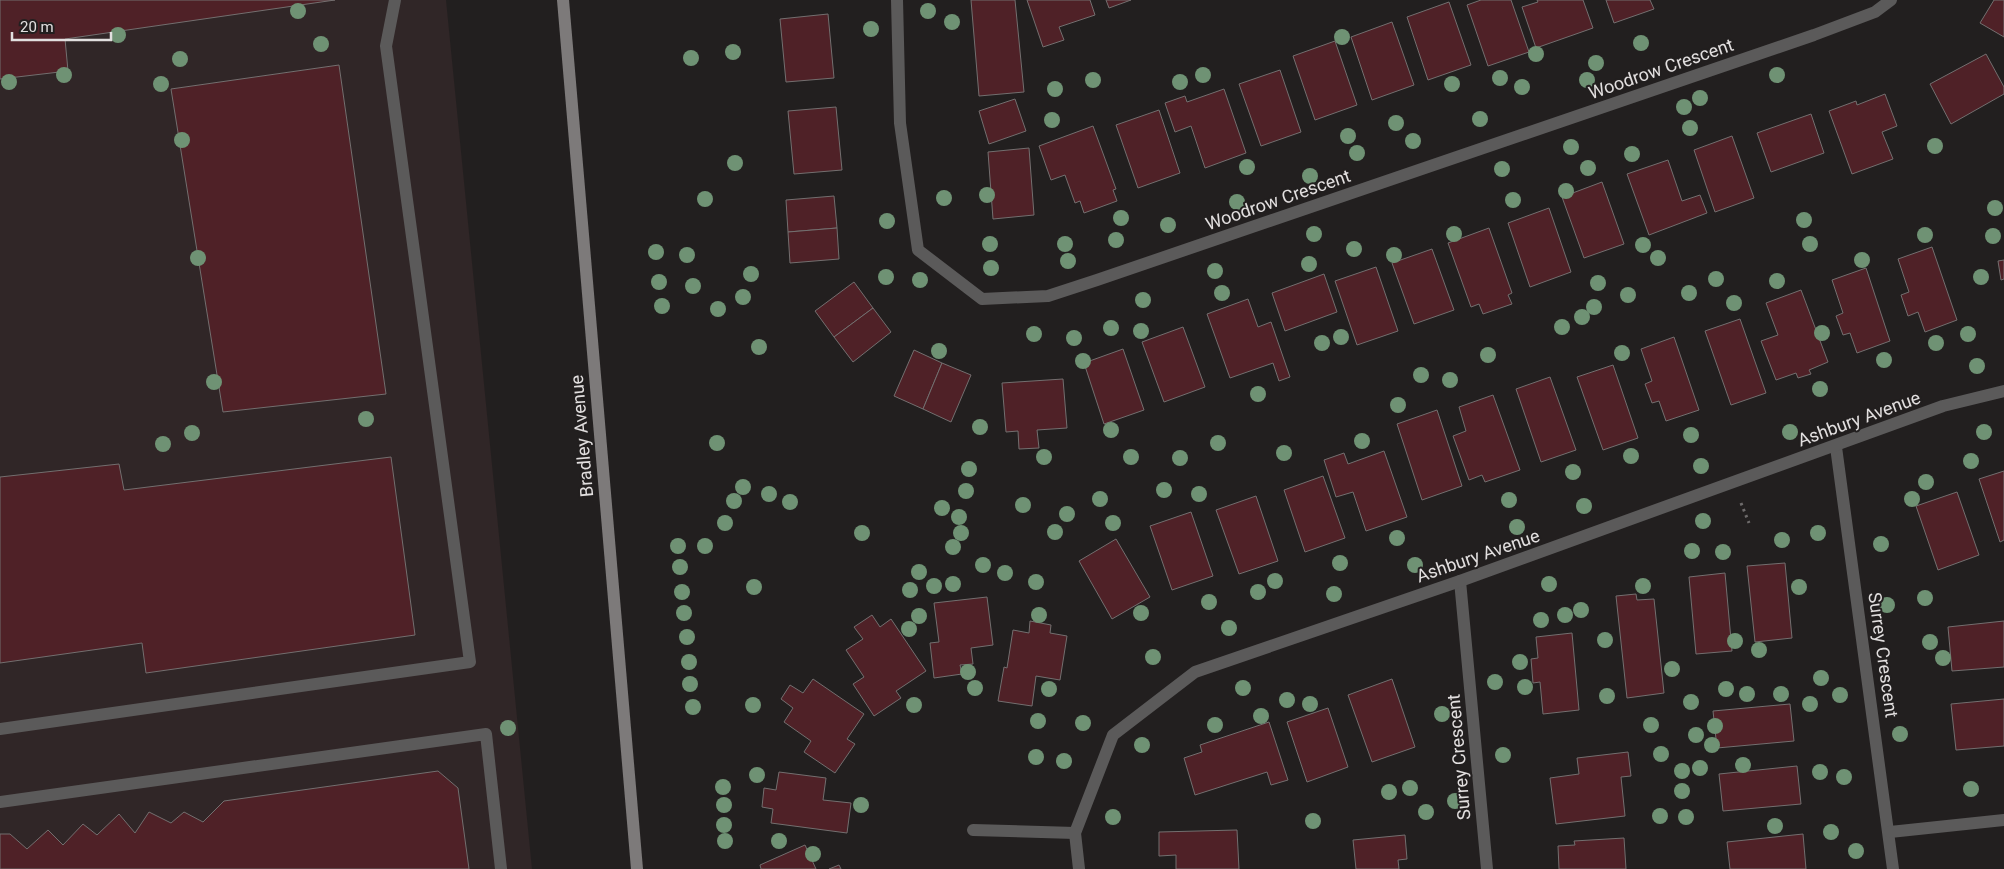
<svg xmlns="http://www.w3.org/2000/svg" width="2004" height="869" viewBox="0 0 2004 869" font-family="Roboto,sans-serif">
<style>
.built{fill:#302627}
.building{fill:#4f2127;stroke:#736f6f}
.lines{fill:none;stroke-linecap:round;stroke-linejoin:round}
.path{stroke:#6e6b6b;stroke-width:3;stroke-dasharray:2.5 4;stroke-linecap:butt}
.service{stroke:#5b5a5a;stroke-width:12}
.minor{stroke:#5b5a5a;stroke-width:12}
.secondary{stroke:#7d7a7a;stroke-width:12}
.tree{fill:#6f9274}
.labels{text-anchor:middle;stroke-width:4;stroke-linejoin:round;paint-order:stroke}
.street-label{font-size:18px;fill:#e2dfdf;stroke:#221f1f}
</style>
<rect width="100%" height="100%" fill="#221f1f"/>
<polygon class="built" points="0,0 446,0 532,869 0,869"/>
<g class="building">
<polygon points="0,0 335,0 65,39 68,71 0,79"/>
<polygon points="971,0 1015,0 1024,92 979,96"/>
<polygon points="1027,0 1090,0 1095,15 1059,27 1064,40 1043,47"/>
<polygon points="1106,0 1131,0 1109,8"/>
<polygon points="1481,0 1511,0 1529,52 1488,66 1467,5"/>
<polygon points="1537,0 1583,0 1593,28 1536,48 1522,7 1538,2"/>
<polygon points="1606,0 1650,0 1654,9 1614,23"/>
<polygon points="1994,0 2004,0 2004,37 1980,23"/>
<polygon points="1449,2 1471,65 1428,80 1407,17"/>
<polygon points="828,14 834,78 786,82 780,19"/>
<polygon points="1392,22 1414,85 1372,100 1351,37"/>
<polygon points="1335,41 1357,105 1315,120 1293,56"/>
<polygon points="1986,54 2004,87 2004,94 1951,124 1930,84"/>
<polygon points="339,65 386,394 223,412 171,89"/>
<polygon points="1280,70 1301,132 1261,146 1239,84"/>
<polygon points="1224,89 1246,153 1205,168 1191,126 1175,132 1165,103 1185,96 1187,102"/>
<polygon points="1885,94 1897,126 1882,132 1893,159 1852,174 1829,111 1856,101 1857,105"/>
<polygon points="1015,99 1026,131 989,144 979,111"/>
<polygon points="836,107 842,170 794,174 788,111"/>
<polygon points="1159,110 1180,173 1138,188 1116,125"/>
<polygon points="1811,114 1824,153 1771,172 1757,133"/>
<polygon points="1093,126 1116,189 1113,190 1117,201 1084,213 1080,201 1075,203 1065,175 1051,180 1039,146"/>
<polygon points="1732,136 1754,198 1715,212 1694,150"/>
<polygon points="1029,148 1034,215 993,219 988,152"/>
<polygon points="1668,160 1682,201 1700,195 1707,213 1649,235 1627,174"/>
<polygon points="1602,182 1624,244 1584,258 1562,197"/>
<polygon points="834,196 837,228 788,232 786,200"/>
<polygon points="1549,208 1571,272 1530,287 1508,223"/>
<polygon points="837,228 839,259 790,263 788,232"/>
<polygon points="1489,228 1512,293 1508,295 1512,304 1483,314 1479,304 1471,307 1448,243"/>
<polygon points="1932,247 1957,320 1925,332 1918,312 1908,316 1901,295 1909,292 1898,259"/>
<polygon points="1432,249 1454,310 1414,324 1392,263"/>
<polygon points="2004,260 2004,279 2001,280 1998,261"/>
<polygon points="1376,267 1398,331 1357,345 1335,281"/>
<polygon points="1866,268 1890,341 1857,353 1850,333 1843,335 1836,316 1843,313 1832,280"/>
<polygon points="1324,274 1337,312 1285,331 1272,293"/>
<polygon points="854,282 873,308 834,337 815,311"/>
<polygon points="1801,290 1828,362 1809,370 1811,374 1798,378 1796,373 1776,380 1761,341 1778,335 1766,303"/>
<polygon points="1248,299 1258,327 1271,322 1290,377 1279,381 1273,363 1230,378 1207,314"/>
<polygon points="873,308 891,332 853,362 834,337"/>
<polygon points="1740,319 1766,393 1731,405 1705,331"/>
<polygon points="1183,327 1205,387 1164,402 1142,342"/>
<polygon points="1674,337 1699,410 1666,421 1659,401 1652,403 1645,384 1652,381 1641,349"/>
<polygon points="1123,349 1144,410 1104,424 1084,363"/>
<polygon points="914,350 942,363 923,409 894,396"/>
<polygon points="942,363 971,375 951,422 923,409"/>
<polygon points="1613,365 1638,438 1603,450 1577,377"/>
<polygon points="1550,377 1576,450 1541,462 1516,389"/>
<polygon points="1063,379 1067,428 1037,430 1039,448 1019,449 1018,431 1006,432 1002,383"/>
<polygon points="1493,395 1520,470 1485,482 1482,475 1469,480 1453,436 1466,431 1459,407"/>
<polygon points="1437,410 1462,486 1422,500 1397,424"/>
<polygon points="1384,451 1407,517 1366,531 1353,492 1336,497 1324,460 1344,453 1348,464"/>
<polygon points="391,457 415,635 146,673 142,643 0,663 0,477 119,464 124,490"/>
<polygon points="2004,471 2004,540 2000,542 1979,479"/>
<polygon points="1323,476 1345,538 1305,552 1284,490"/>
<polygon points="1957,492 1979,555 1938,570 1916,506"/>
<polygon points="1256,496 1278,561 1239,574 1216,510"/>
<polygon points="1191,512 1213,576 1172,590 1150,526"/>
<polygon points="1116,539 1150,597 1112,619 1079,561"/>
<polygon points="1785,563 1792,638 1755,642 1747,566"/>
<polygon points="1725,573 1732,651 1696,654 1689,577"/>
<polygon points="1636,594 1637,600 1654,599 1664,693 1627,698 1616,596"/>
<polygon points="987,597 993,645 971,648 973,664 960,665 962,674 934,678 930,643 939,642 934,603"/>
<polygon points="872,615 880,627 891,619 926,671 896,691 901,698 874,716 853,684 864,677 846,650 863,639 854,627"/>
<polygon points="1030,621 1051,625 1050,633 1067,636 1060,680 1036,676 1032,706 998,701 1004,667 1007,668 1013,630 1029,633"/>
<polygon points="2004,621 2004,667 1952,671 1948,627"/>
<polygon points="1572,633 1579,710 1543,714 1540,682 1533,683 1531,659 1538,658 1536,637"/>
<polygon points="813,679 864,714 847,739 855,744 835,773 804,752 811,741 784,722 793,708 781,699 790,685 803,693"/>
<polygon points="1392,679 1415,747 1372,762 1348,695"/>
<polygon points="2004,699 2004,746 1956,750 1951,704"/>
<polygon points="1790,704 1794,741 1717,748 1713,711"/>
<polygon points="1328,708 1348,767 1307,782 1287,722"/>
<polygon points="1269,722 1288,780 1271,785 1267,772 1195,795 1184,758 1202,752 1200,745"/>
<polygon points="1628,752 1631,776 1621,777 1625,816 1556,824 1550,778 1579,774 1577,758"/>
<polygon points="1797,766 1801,804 1723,811 1719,774"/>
<polygon points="438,771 458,788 469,869 0,869 0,834 10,834 27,849 48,830 63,845 83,824 97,835 119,814 135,833 149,812 171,823 184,812 203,822 224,801"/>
<polygon points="779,772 826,778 823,800 851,803 847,833 771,823 773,809 762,807 764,788 776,790"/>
<polygon points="1237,830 1239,869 1176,869 1176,855 1159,856 1159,832"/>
<polygon points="1803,834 1806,869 1730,869 1727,842"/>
<polygon points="1405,835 1407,859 1398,860 1399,869 1356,869 1353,840"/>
<polygon points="1624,838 1626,869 1559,869 1558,846 1575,845 1574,841"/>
<polygon points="805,845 816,869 761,869 760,865"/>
<polygon points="839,865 841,869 829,869"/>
</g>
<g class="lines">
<polyline class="path" points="1741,503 1749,523"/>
<g class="service">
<polyline points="0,729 470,662 386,46 395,0"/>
<polyline points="0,802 486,734 501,869"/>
</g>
<g class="minor">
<polyline points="897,0 900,123 918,250 982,299 1048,296 1097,280 1814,35 1875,12 1891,0"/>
<polyline points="1836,447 1893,869"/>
<polyline points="1460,581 1487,869"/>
<polyline points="973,830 1075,833"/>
<polyline points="1890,832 2004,820"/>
<polyline points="1079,869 1075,833 1113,735 1195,672 1460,581 1943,406 2004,391"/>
</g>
<polyline class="secondary" points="563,0 637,869"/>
</g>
<g class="tree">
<circle cx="298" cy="11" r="8"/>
<circle cx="928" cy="11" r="8"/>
<circle cx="952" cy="22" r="8"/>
<circle cx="871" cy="29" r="8"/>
<circle cx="118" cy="35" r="8"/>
<circle cx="1342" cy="37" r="8"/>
<circle cx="1641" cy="43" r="8"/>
<circle cx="321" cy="44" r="8"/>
<circle cx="733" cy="52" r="8"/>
<circle cx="1536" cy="54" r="8"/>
<circle cx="691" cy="58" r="8"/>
<circle cx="180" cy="59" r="8"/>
<circle cx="1596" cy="63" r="8"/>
<circle cx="64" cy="75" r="8"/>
<circle cx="1203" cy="75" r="8"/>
<circle cx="1777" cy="75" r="8"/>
<circle cx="1500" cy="78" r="8"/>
<circle cx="1093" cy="80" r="8"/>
<circle cx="1587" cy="80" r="8"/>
<circle cx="9" cy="82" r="8"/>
<circle cx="1180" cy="82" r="8"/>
<circle cx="161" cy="84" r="8"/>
<circle cx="1452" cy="84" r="8"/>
<circle cx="1522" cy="87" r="8"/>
<circle cx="1055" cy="89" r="8"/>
<circle cx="1700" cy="98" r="8"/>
<circle cx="1684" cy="107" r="8"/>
<circle cx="1480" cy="119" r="8"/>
<circle cx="1052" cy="120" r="8"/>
<circle cx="1396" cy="123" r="8"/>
<circle cx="1690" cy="128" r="8"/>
<circle cx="1348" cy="136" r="8"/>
<circle cx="182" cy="140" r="8"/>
<circle cx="1413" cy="141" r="8"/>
<circle cx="1935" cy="146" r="8"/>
<circle cx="1571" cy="147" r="8"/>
<circle cx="1357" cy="153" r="8"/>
<circle cx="1632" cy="154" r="8"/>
<circle cx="735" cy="163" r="8"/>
<circle cx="1247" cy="167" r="8"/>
<circle cx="1588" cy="168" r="8"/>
<circle cx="1502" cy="169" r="8"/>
<circle cx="1310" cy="176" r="8"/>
<circle cx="1566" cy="191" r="8"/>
<circle cx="987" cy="195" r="8"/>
<circle cx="944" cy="198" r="8"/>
<circle cx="705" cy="199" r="8"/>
<circle cx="1513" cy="200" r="8"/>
<circle cx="1237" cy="202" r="8"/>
<circle cx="1995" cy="208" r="8"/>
<circle cx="1121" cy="218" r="8"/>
<circle cx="1804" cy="220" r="8"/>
<circle cx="887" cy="221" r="8"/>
<circle cx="1168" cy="225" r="8"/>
<circle cx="1314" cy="234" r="8"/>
<circle cx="1454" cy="234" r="8"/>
<circle cx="1925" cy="235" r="8"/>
<circle cx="1993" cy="236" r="8"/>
<circle cx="1116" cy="240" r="8"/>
<circle cx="990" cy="244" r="8"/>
<circle cx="1065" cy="244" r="8"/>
<circle cx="1810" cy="244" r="8"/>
<circle cx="1643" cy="245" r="8"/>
<circle cx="1354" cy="249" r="8"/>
<circle cx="656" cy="252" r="8"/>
<circle cx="687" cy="255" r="8"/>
<circle cx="1394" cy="255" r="8"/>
<circle cx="198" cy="258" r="8"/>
<circle cx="1658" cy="258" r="8"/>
<circle cx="1862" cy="260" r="8"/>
<circle cx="1068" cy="261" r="8"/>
<circle cx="1309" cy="264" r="8"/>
<circle cx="991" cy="268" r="8"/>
<circle cx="1215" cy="271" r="8"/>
<circle cx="751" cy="274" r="8"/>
<circle cx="886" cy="277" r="8"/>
<circle cx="1981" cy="277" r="8"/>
<circle cx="1716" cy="279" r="8"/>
<circle cx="920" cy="280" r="8"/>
<circle cx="1777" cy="281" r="8"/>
<circle cx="659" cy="282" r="8"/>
<circle cx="1598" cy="283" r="8"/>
<circle cx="693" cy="286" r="8"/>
<circle cx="1222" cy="293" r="8"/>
<circle cx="1689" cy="293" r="8"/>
<circle cx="1628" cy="295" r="8"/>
<circle cx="743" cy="297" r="8"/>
<circle cx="1143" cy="300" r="8"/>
<circle cx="1734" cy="303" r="8"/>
<circle cx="662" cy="306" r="8"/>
<circle cx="1594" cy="307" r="8"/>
<circle cx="718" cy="309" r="8"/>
<circle cx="1582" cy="317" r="8"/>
<circle cx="1562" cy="327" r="8"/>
<circle cx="1111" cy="328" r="8"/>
<circle cx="1141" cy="331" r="8"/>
<circle cx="1822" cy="333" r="8"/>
<circle cx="1034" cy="334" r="8"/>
<circle cx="1968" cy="334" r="8"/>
<circle cx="1341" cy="337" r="8"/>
<circle cx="1074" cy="338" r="8"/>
<circle cx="1322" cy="343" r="8"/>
<circle cx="1936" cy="343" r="8"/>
<circle cx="759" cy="347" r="8"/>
<circle cx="939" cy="351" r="8"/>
<circle cx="1622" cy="353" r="8"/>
<circle cx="1488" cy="355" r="8"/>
<circle cx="1884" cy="360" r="8"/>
<circle cx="1083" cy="361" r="8"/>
<circle cx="1977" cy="366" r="8"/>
<circle cx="1421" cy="375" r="8"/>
<circle cx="1450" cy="380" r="8"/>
<circle cx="214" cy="382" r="8"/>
<circle cx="1820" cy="389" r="8"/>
<circle cx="1258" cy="394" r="8"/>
<circle cx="1398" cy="405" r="8"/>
<circle cx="366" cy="419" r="8"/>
<circle cx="980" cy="427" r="8"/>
<circle cx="1111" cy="430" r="8"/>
<circle cx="1790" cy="432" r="8"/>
<circle cx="1984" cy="432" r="8"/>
<circle cx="192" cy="433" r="8"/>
<circle cx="1691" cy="435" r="8"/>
<circle cx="1362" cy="441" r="8"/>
<circle cx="717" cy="443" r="8"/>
<circle cx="1218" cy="443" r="8"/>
<circle cx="163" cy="444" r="8"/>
<circle cx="1284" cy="453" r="8"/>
<circle cx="1631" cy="456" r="8"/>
<circle cx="1044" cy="457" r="8"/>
<circle cx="1131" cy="457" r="8"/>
<circle cx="1180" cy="458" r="8"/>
<circle cx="1971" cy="461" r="8"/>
<circle cx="1701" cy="466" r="8"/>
<circle cx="969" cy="469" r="8"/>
<circle cx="1573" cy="472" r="8"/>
<circle cx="1926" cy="482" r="8"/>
<circle cx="743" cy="487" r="8"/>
<circle cx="1164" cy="490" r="8"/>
<circle cx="966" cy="491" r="8"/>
<circle cx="769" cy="494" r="8"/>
<circle cx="1199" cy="494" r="8"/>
<circle cx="1100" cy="499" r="8"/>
<circle cx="1912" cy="499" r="8"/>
<circle cx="1509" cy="500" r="8"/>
<circle cx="734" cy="501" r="8"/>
<circle cx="790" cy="502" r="8"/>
<circle cx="1023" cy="505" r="8"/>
<circle cx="1584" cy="506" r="8"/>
<circle cx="942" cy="508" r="8"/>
<circle cx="1067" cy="514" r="8"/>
<circle cx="959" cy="517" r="8"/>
<circle cx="1703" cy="521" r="8"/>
<circle cx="725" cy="523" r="8"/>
<circle cx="1113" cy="523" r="8"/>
<circle cx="1517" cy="527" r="8"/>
<circle cx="1055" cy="532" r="8"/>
<circle cx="862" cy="533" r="8"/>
<circle cx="961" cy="533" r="8"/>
<circle cx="1818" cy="533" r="8"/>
<circle cx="1397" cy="538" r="8"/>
<circle cx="1782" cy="540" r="8"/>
<circle cx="1881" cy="544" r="8"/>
<circle cx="678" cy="546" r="8"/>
<circle cx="705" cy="546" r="8"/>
<circle cx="953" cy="547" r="8"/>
<circle cx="1692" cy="551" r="8"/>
<circle cx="1723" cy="552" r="8"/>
<circle cx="1340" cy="563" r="8"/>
<circle cx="983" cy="565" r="8"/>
<circle cx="1415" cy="565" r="8"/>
<circle cx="680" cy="567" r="8"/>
<circle cx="919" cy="572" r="8"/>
<circle cx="1005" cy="573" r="8"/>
<circle cx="1275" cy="581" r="8"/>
<circle cx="1036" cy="582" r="8"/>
<circle cx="953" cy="584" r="8"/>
<circle cx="1549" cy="584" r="8"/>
<circle cx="934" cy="586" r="8"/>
<circle cx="1643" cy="586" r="8"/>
<circle cx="754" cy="587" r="8"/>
<circle cx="1799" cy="587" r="8"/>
<circle cx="910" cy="590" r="8"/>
<circle cx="682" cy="592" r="8"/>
<circle cx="1258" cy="592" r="8"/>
<circle cx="1334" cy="594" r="8"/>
<circle cx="1925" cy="598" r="8"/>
<circle cx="1209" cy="602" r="8"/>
<circle cx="1887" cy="605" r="8"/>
<circle cx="1581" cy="610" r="8"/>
<circle cx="684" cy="613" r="8"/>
<circle cx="1141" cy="613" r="8"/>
<circle cx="1039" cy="615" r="8"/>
<circle cx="1565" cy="615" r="8"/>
<circle cx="919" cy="616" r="8"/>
<circle cx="1541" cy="620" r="8"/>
<circle cx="1229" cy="628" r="8"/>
<circle cx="909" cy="629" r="8"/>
<circle cx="687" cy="637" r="8"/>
<circle cx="1605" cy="640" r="8"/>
<circle cx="1735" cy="641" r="8"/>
<circle cx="1930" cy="642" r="8"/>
<circle cx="1759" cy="650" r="8"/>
<circle cx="1153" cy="657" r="8"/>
<circle cx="1943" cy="658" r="8"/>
<circle cx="689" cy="662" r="8"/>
<circle cx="1520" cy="662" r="8"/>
<circle cx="1672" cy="669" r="8"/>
<circle cx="968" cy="672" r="8"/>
<circle cx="1821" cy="678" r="8"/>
<circle cx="1495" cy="682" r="8"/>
<circle cx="690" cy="684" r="8"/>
<circle cx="1525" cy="687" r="8"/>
<circle cx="975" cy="688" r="8"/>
<circle cx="1243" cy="688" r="8"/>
<circle cx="1049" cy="689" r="8"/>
<circle cx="1726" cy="689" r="8"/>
<circle cx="1747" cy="694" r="8"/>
<circle cx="1781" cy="694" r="8"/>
<circle cx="1840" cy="695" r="8"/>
<circle cx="1607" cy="696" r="8"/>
<circle cx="1287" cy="700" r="8"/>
<circle cx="1691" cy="702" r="8"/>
<circle cx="1310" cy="704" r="8"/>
<circle cx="1810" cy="704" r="8"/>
<circle cx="753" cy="705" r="8"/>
<circle cx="914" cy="705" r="8"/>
<circle cx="693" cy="707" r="8"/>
<circle cx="1442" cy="714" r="8"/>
<circle cx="1261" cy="716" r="8"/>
<circle cx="1038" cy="721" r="8"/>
<circle cx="1083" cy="723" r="8"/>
<circle cx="1215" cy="725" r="8"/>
<circle cx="1651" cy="725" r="8"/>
<circle cx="1715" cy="726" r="8"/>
<circle cx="508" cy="728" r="8"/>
<circle cx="1900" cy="734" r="8"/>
<circle cx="1696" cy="735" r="8"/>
<circle cx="1142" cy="745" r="8"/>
<circle cx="1712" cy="745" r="8"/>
<circle cx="1661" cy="754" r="8"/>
<circle cx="1503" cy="755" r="8"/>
<circle cx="1036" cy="757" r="8"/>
<circle cx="1064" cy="761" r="8"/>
<circle cx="1743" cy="765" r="8"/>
<circle cx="1700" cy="768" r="8"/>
<circle cx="1682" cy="771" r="8"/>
<circle cx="1820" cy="772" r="8"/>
<circle cx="757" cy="775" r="8"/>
<circle cx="1844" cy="777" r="8"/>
<circle cx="723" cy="787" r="8"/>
<circle cx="1410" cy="788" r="8"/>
<circle cx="1971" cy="789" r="8"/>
<circle cx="1682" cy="791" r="8"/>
<circle cx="1389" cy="792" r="8"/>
<circle cx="1455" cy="801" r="8"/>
<circle cx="724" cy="805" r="8"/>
<circle cx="861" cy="805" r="8"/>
<circle cx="1426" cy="812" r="8"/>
<circle cx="1660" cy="816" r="8"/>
<circle cx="1113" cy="817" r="8"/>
<circle cx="1686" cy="817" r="8"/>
<circle cx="1313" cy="821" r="8"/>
<circle cx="724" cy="825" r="8"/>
<circle cx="1775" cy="826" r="8"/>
<circle cx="1831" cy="832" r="8"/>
<circle cx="725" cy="841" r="8"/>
<circle cx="779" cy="841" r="8"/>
<circle cx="1856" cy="851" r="8"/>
<circle cx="813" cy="854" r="8"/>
</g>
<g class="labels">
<g class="street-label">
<text transform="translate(1661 69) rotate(-19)" y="6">Woodrow Crescent</text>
<text transform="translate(1278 200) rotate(-19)" y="6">Woodrow Crescent</text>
<text transform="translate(1859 419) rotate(-20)" y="6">Ashbury Avenue</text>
<text transform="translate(582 436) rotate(-95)" y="6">Bradley Avenue</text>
<text transform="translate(1478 556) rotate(-19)" y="6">Ashbury Avenue</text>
<text transform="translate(1883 655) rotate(82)" y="6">Surrey Crescent</text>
<text transform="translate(1459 757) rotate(-95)" y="6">Surrey Crescent</text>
</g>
</g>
<path d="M12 32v8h99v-8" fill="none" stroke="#e2dfdf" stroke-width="2.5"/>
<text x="20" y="32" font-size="15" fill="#e2dfdf" stroke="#221f1f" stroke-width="4" paint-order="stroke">20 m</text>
</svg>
